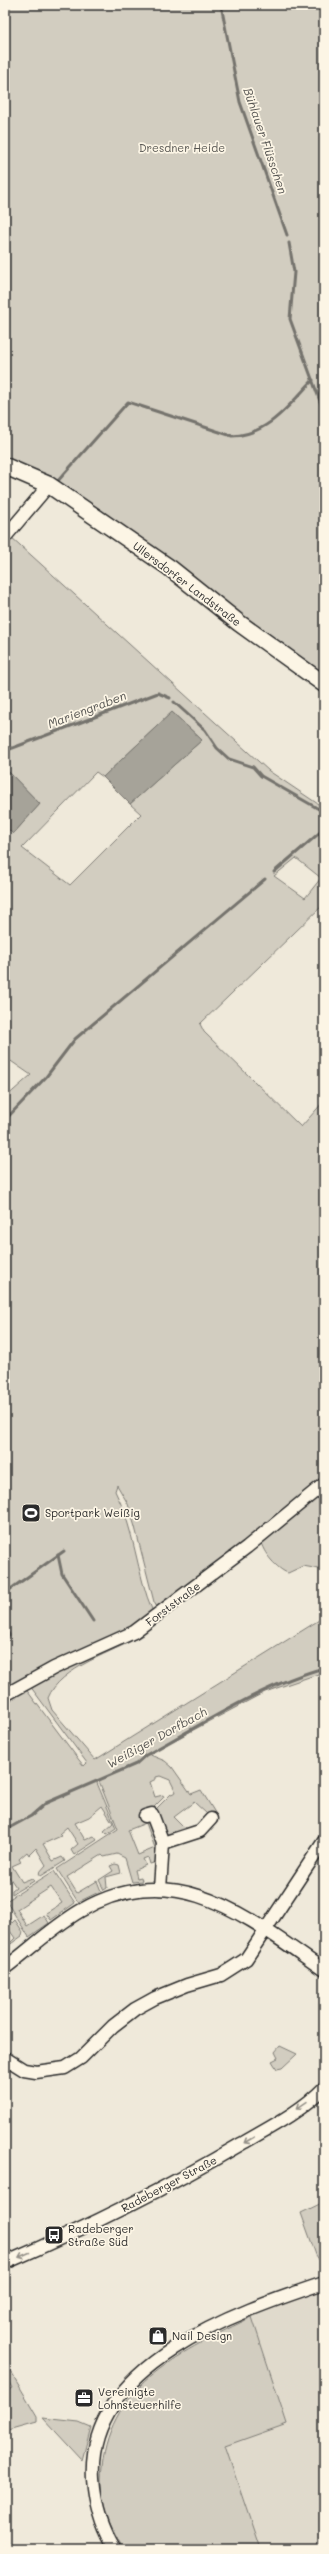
<svg xmlns="http://www.w3.org/2000/svg" width="329" height="2554" viewBox="0 0 329 2554" font-family="Mali,sans-serif">
<style>
.built{fill:#e0dacc}
.green{fill:#d2cdc0;stroke:#7e7c76;fill-rule:evenodd}
.water{fill:#a6a399;stroke:#75736d}
.lines{fill:none;stroke-linecap:round;stroke-linejoin:round}
.stream{stroke:#75736d;stroke-width:3}
.street-casing{stroke:#2b2b2b;stroke-width:15}
.secondary-casing{stroke:#2b2b2b;stroke-width:19}
.street{stroke:#fcf5e5;stroke-width:12}
.secondary{stroke:#fcf5e5;stroke-width:16}
.oneway{stroke:#949088}
.labels{text-anchor:middle;stroke-width:3.5;stroke-linejoin:round;paint-order:stroke}
.park-label{font-size:11px;fill:#555450;stroke:#fcf5e5}
.street-label{font-size:11px;fill:#2b2b2b;stroke:#fcf5e5}
.poi-label{font-size:11px;fill:#2b2b2b;stroke:#fcf5e5;text-anchor:start}
.water-label{font-size:12px;font-style:italic;fill:#565552;stroke:#fcf5e5}
</style>
<rect width="100%" height="100%" fill="#efe9da"/>
<filter id="ink" filterUnits="userSpaceOnUse"><feTurbulence type="fractalNoise" baseFrequency=".025" numOctaves="2"/><feDisplacementMap in="SourceGraphic" scale="8" xChannelSelector="R" yChannelSelector="G"/><feConvolveMatrix kernelMatrix="1 2 1 2 8 2 1 2 1" color-interpolation-filters="sRGB"/></filter>
<g filter="url(#ink)">
<polygon class="built" points="324,2289 324,2549 260,2549 225,2445 287,2424 252,2317 279,2304"/>
<g class="green">
<polygon points="5,5 324,5 324,679 5,460"/>
<path d="M10,536L269,771L324,808V904L200,1024L204,1032L301,1127L324,1101V1479L158,1609L154,1602L135,1527L128,1504L117,1485L115,1491C135,1529 136,1573 153,1612L141,1633L143,1635C114,1652 60,1667 48,1698L52,1710L95,1760L324,1617V1672L265,1692L148,1754L165,1761L172,1767L191,1794L201,1790L217,1816L216,1822L208,1813L207,1814L194,1802L174,1817L187,1830L191,1827L194,1830L169,1837L163,1832L155,1810L171,1794L176,1792L170,1780L160,1776L156,1777V1779L150,1782L155,1797L163,1795L164,1797L152,1809L139,1814L142,1821L150,1818L158,1841L157,1862L150,1864L148,1857L143,1859L146,1865L135,1870L137,1878L141,1877L142,1881L132,1882L125,1858L117,1854L104,1857L102,1855L67,1877L77,1893L97,1881L101,1891L78,1902L57,1869L118,1829L99,1781L97,1783L116,1828L107,1834L104,1831L113,1823L102,1806L89,1817L75,1823L85,1840L94,1836L97,1840L74,1855L71,1850L78,1844L67,1827L59,1834L61,1836L43,1844L53,1861L62,1857L65,1861L41,1876L39,1873L46,1865L36,1848L29,1855L27,1852L19,1859L21,1862L12,1866L22,1882L32,1878L34,1881L12,1894V1890L16,1887L5,1871V1700L25,1688L79,1760L84,1766L87,1763L30,1686L5,1691V1098L31,1075L5,1057V826L13,834L40,804L5,768V541ZM172,712L202,740L130,804L141,814L70,885L22,848L96,772L103,777ZM296,858L321,878L305,898L274,876ZM146,1823L155,1848L138,1855L128,1830Z"/>
<path d="M324,1490V1570L303,1566L288,1573C278,1570 262,1552 261,1541Z"/>
<polygon points="115,1864 119,1865 121,1873 106,1877 107,1888 104,1890 99,1880 113,1871 110,1866"/>
<polygon points="54,1871 75,1903 51,1920 46,1913 62,1903 51,1887 17,1909 27,1926 44,1915 49,1923 29,1937 6,1901"/>
<polygon points="5,1913 12,1923 15,1920 23,1932 22,1936 5,1948 15,1938 5,1924"/>
<polygon points="280,2046 297,2054 282,2068 277,2069 272,2061 278,2058 275,2052"/>
<polygon points="324,2202 324,2267 316,2255 301,2213"/>
<path d="M252,2317L287,2424L225,2446L260,2549H125C107,2525 98,2497 102,2467C111,2382 183,2351 252,2317Z"/>
<polygon points="5,2362 37,2416 37,2422 5,2431 5,2392 12,2388 5,2374"/>
<polygon points="43,2418 79,2422 91,2427 82,2460"/>
</g>
<g class="water">
<polygon points="172,712 202,740 130,804 103,777"/>
<polygon points="5,768 40,804 13,834 5,826"/>
</g>
<g class="lines">
<g class="stream">
<polyline points="221,5 240,102 287,235"/>
<polyline points="289,243 294,272 290,319 324,412"/>
<path d="M56,483L128,402L232,436C268,435 290,404 313,380"/>
<polyline points="174,702 205,730 217,748 229,759 253,767 261,776 324,812"/>
<polyline points="10,749 158,693 170,698"/>
<polyline points="274,872 324,829"/>
<polyline points="5,1120 46,1077 75,1039 265,879"/>
<polyline points="58,1555 62,1574 93,1621"/>
<polyline points="5,1593 64,1551"/>
<polyline points="5,1627 9,1635"/>
<path d="M5,1834L9,1828L31,1816L46,1803L136,1764L146,1755C201,1725 264,1684 324,1668"/>
</g>
<defs>
<g id="street">
<polyline points="5,537 49,485"/>
<polyline points="5,1695 54,1668 134,1632 247,1547 324,1484"/>
<polyline points="145,1816 152,1814 163,1843 160,1889"/>
<polyline points="163,1843 200,1831 211,1819"/>
<path d="M5,1968C30,1949 53,1927 80,1911C176,1855 247,1917 324,1970"/>
<polyline points="5,2058 24,2070 36,2072 65,2068 81,2058 113,2026 135,2009 155,1998 187,1985 221,1975 246,1959 324,1841"/>
<path d="M5,2263C86,2228 165,2189 241,2144C269,2128 302,2111 324,2088"/>
<path d="M115,2549C101,2527 95,2504 93,2478C86,2364 237,2312 324,2283"/>
</g>
<polyline id="secondary" points="5,466 49,485 170,568 239,623 324,684"/>
</defs>
<use href="#street" class="street-casing"/>
<use href="#secondary" class="secondary-casing"/>
<use href="#street" class="street"/>
<use href="#secondary" class="secondary"/>
</g>
<defs><path id="oneway-shaft" d="M-6 0H5M1.5-3L5.5 0L1.5 3" fill="none" stroke-width="1.6" stroke-linecap="round" stroke-linejoin="round"/></defs>
<g class="oneway">
<use href="#oneway-shaft" transform="translate(302 2105) rotate(146)"/>
<use href="#oneway-shaft" transform="translate(249 2140) rotate(150)"/>
<use href="#oneway-shaft" transform="translate(24 2255) rotate(156)"/>
</g>
</g>
<defs>
<symbol id="stadium-square" viewBox="-11 -11 22 22"><rect x="-9" y="-9" width="18" height="18" rx="4" fill="#2b2b2b" stroke="#fcf5e5"/><path d="M0-5a6.5 5 0 1 0 0 10a6.5 5 0 1 0 0-10ZM-3.5-1.8h7v3.6h-7Z" fill="#fff"/></symbol>
<symbol id="bus-square" viewBox="-11 -11 22 22"><rect x="-9" y="-9" width="18" height="18" rx="4" fill="#2b2b2b" stroke="#fcf5e5"/><path d="M-5-6H5V4H4V6H2V4H-2V6H-4V4H-5ZM-3.5-4V0h7V-4ZM-3.5 1.2v1.5H-2V1.2ZM2 1.2v1.5H3.5V1.2Z" fill="#fff"/></symbol>
<symbol id="shop-square" viewBox="-11 -11 22 22"><rect x="-9" y="-9" width="18" height="18" rx="4" fill="#2b2b2b" stroke="#fcf5e5"/><path d="M-5-2.5h2.3a2.7 3.5 0 0 1 5.4 0H5L5.5 6h-11ZM-1.5-2.5h3a1.5 2.3 0 0 0-3 0Z" fill="#fff"/></symbol>
<symbol id="office-square" viewBox="-11 -11 22 22"><rect x="-9" y="-9" width="18" height="18" rx="4" fill="#2b2b2b" stroke="#fcf5e5"/><path d="M-6-3h4V-5.5h4V-3h4V5H-6ZM-1-4.5V-3h2v-1.5ZM-6 0V1H6V0Z" fill="#fff"/></symbol>
</defs>
<g fill-rule="evenodd">
<use href="#stadium-square" x="20" y="1502" width="22" height="22"/>
<use href="#bus-square" x="43" y="2224" width="22" height="22"/>
<use href="#shop-square" x="147" y="2325" width="22" height="22"/>
<use href="#office-square" x="73" y="2387" width="22" height="22"/>
</g>
<g class="labels">
<g class="park-label">
<text x="182" y="152">Dresdner Heide</text>
</g>
<g class="street-label">
<text transform="translate(187 584) rotate(37)" y="4">Ullersdorfer Landstraße</text>
<text transform="translate(173 1604) rotate(-37)" y="4">Forststraße</text>
<text transform="translate(169 2184) rotate(-28)" y="4">Radeberger Straße</text>
</g>
<g class="poi-label">
<text x="45" y="1517">Sportpark Weißig</text>
<text x="68" y="2233">Radeberger<tspan x="68" dy="13">Straße Süd</tspan></text>
<text x="172" y="2340">Nail Design</text>
<text x="98" y="2396">Vereinigte<tspan x="98" dy="13">Lohnsteuerhilfe</tspan></text>
</g>
<g class="water-label">
<text transform="translate(265 141) rotate(71)" y="4">Bühlauer Flüsschen</text>
<text transform="translate(87 710) rotate(-21)" y="4">Mariengraben</text>
<text transform="translate(157 1738) rotate(-29)" y="4">Weißiger Dorfbach</text>
</g>
</g>
<rect width="329" height="2554" fill="none" stroke="#fcf5e5" stroke-width="20"/>
<rect x="10" y="10" width="309" height="2534" fill="none" stroke="#2b2b2b" stroke-width="1.5" filter="url(#ink)"/>
</svg>
